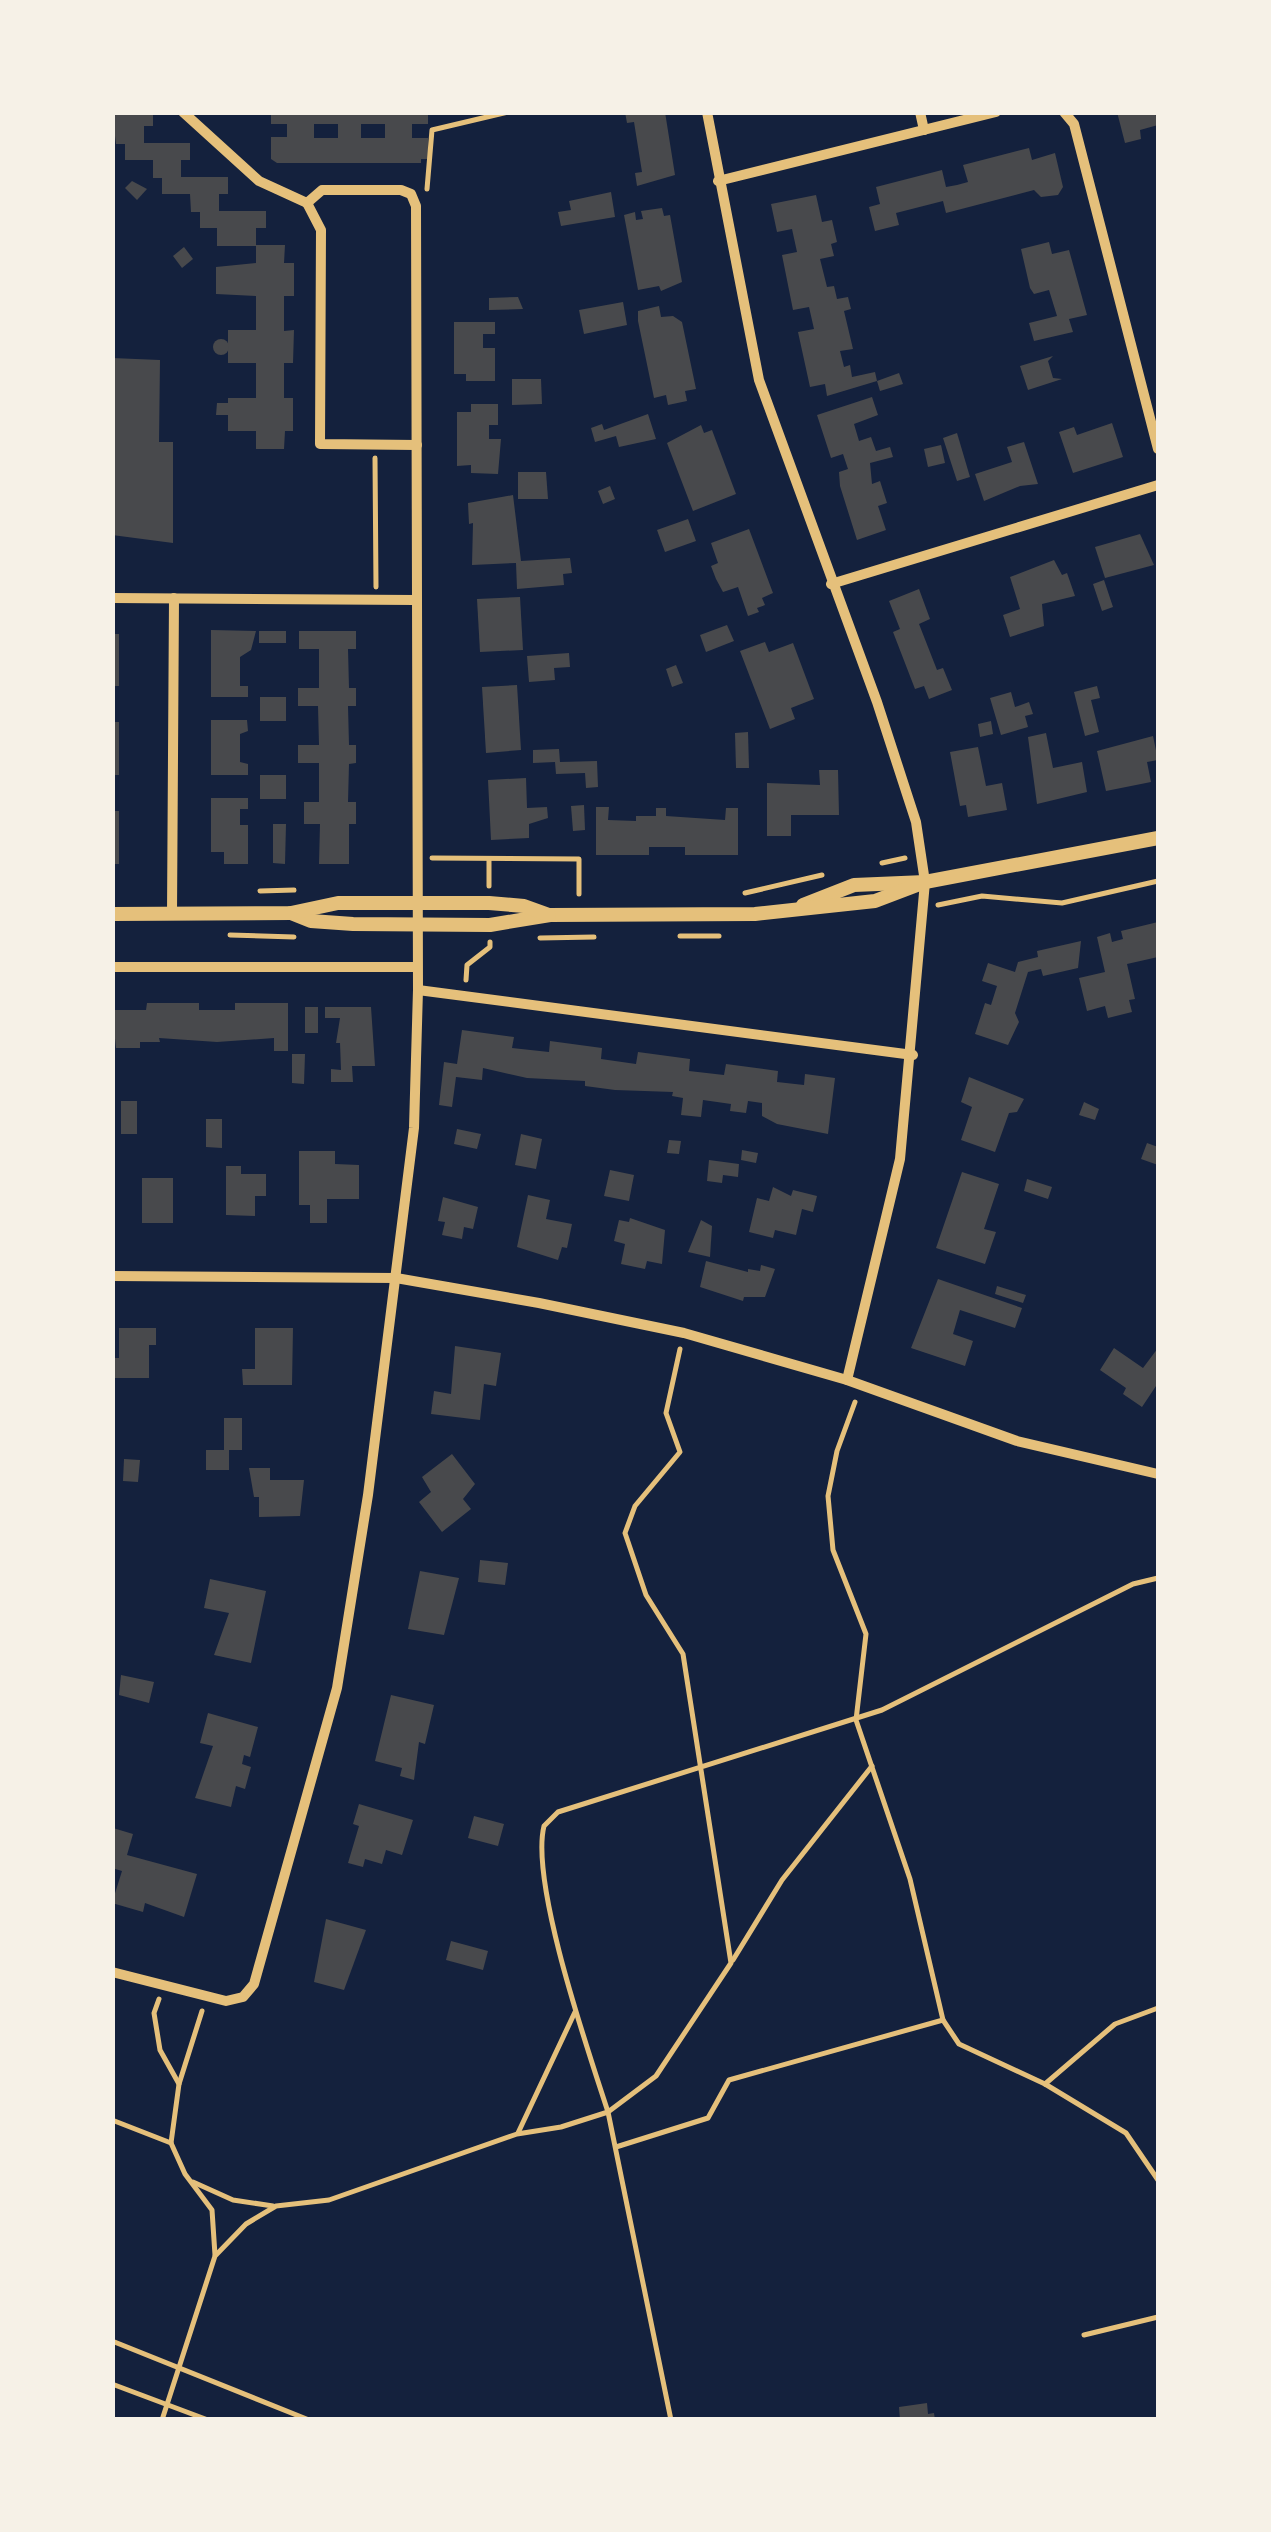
<svg xmlns="http://www.w3.org/2000/svg" width="1271" height="2532" viewBox="0 0 1271 2532" font-family="Poppins,sans-serif">
<style>
.building{fill:#48494c;fill-rule:evenodd}
.lines{fill:none;stroke-linecap:round;stroke-linejoin:round}
.path{stroke:#e5c07b;stroke-width:5}
.minor{stroke:#e5c07b;stroke-width:10}
.tertiary{stroke:#e5c07b;stroke-width:14}
</style>
<rect width="100%" height="100%" fill="#14213d"/>
<g class="building">
<path d="M112,112H153V126H144V143H190V160H181V177H228V194H219V211H266V228H256V246H217V228H200V212H191L190,194H162V178H153V160H125V144H116Z"/>
<path d="M271,112H428V124H412V138H428V159H421V163H277L271,159V137H287V124H271ZM314,124H338V138H314ZM361,124H385V138H361Z"/>
<path d="M625,112H665L675,175L637,186L635,173L642,172L634,122L627,123Z"/>
<path d="M1117,112H1155L1158,125L1140,130L1141,139L1125,143Z"/>
<path d="M1029,148L1032,160L1055,153L1063,187L1058,195L1041,197L1034,190L946,213L943,201L896,213L899,225L875,231L869,207L880,204L876,187L942,170L946,187L957,185L968,182L963,165Z"/>
<path d="M132,181L147,189L137,200L125,188Z"/>
<path d="M611,192L615,217L561,226L558,212L571,210L569,201Z"/>
<path d="M816,195L822,222L832,220L837,242L831,244L834,256L820,259L827,287L834,286L837,299L848,297L851,309L844,311L853,349L840,351L844,367L850,365L852,377L875,372L877,381L899,373L903,384L880,391L877,381L827,396L825,384L810,387L798,332L814,329L809,307L793,310L782,255L797,252L792,229L777,232L771,204Z"/>
<path d="M662,208L664,216L670,215L682,282L661,291L659,286L638,290L624,215L635,212L636,220L643,219L641,211Z"/>
<path d="M1049,242L1052,254L1069,250L1087,315L1069,319L1073,332L1034,341L1029,323L1057,316L1049,290L1034,294L1030,288L1021,249Z"/>
<path d="M256,245H285L284,263H294V296H284V331L294,330L293,363H284V398H293V431H285L284,449H256V431H228V415H216L217,403H228V398H256V363H228V330H256V296L216,294V267L256,263Z"/>
<path d="M184,247L193,259L182,268L173,256Z"/>
<path d="M518,297L523,309L489,310V298Z"/>
<path d="M623,302L627,325L584,334L579,310Z"/>
<path d="M659,306L661,317L673,316L682,322L696,389L685,391L687,401L668,405L666,395L654,398L638,321V311Z"/>
<path d="M454,322H495V334H483V348H495V381H466V374H454Z"/>
<circle cx="221" cy="347" r="8"/>
<path d="M1053,356L1048,361L1053,378L1062,379L1028,390L1020,366Z"/>
<path d="M112,358L160,360L159,442H173V543L112,535Z"/>
<path d="M512,379H541L542,404L512,405Z"/>
<path d="M872,397L878,415L854,424L859,441L871,437L876,451L890,447L893,457L870,463L872,484L880,481L887,503L878,506L886,530L857,540L840,486L839,472L848,469L843,454L831,458L817,415Z"/>
<path d="M471,404H498V425H489V439H501L498,474L471,473V465L457,466V412H471Z"/>
<path d="M648,414L656,439L619,447L616,436L595,442L591,428L602,424L604,430Z"/>
<path d="M1112,423L1123,457L1073,473L1059,432L1074,427L1077,435Z"/>
<path d="M701,425L704,433L712,430L736,494L693,511L667,443Z"/>
<path d="M957,433L970,477L957,481L943,438Z"/>
<path d="M1024,442L1038,484L1020,486L984,501L975,474L1012,462L1007,447Z"/>
<path d="M941,445L945,463L928,467L924,449Z"/>
<path d="M518,472H546L548,499H518Z"/>
<path d="M610,486L615,499L603,504L598,491Z"/>
<path d="M513,495L521,561L570,558L572,573L563,574L564,585L517,589L516,563L472,565L473,523L469,524L468,503Z"/>
<path d="M688,519L696,541L665,552L657,530Z"/>
<path d="M749,529L773,593L762,598L765,605L757,608L759,612L748,616L738,587L723,592L716,579L711,566L718,563L711,543Z"/>
<path d="M1140,534L1154,565L1105,578L1095,547Z"/>
<path d="M1054,560L1062,575L1067,573L1075,596L1042,604L1044,626L1010,637L1003,615L1020,609L1010,577Z"/>
<path d="M1104,580L1113,607L1102,611L1093,584Z"/>
<path d="M919,589L930,619L919,624L937,670L943,668L952,690L929,699L924,686L915,689L893,632L900,629L889,601Z"/>
<path d="M520,597L523,650L480,652L477,599Z"/>
<path d="M727,625L734,641L706,652L700,635Z"/>
<path d="M211,630L256,631L251,650L240,657V686H248V697H211Z"/>
<rect x="259" y="631" width="27" height="12"/>
<path d="M299,631H356V649H348L349,688H356V706H348L349,745H356V763L349,764L348,802H356V824H349V864H319L320,824H304V802H319V763H298V745H319L318,706H298V688H319V649H299Z"/>
<rect x="112" y="634" width="7" height="52"/>
<path d="M765,642L769,652L793,643L814,699L791,708L795,719L770,729L740,651Z"/>
<path d="M569,653L570,667L554,668L555,680L529,682L527,656Z"/>
<path d="M676,665L683,683L672,687L666,669Z"/>
<path d="M517,685L521,750L486,753L482,687Z"/>
<path d="M1097,686L1100,698L1091,700L1099,732L1085,736L1074,692Z"/>
<path d="M1011,692L1015,707L1029,702L1033,714L1025,716L1028,727L1001,735L990,698Z"/>
<rect x="260" y="697" width="26" height="24"/>
<path d="M211,720H247L248,731L240,734V762L248,764V775H211Z"/>
<path d="M991,721L993,734L980,737L978,724Z"/>
<rect x="112" y="722" width="7" height="53"/>
<path d="M748,732L749,768H736L735,733Z"/>
<path d="M1046,733L1053,768L1082,762L1087,792L1037,804L1028,737Z"/>
<path d="M1153,736L1158,760L1147,762L1151,782L1106,791L1097,751Z"/>
<path d="M978,747L986,786L1002,783L1007,810L968,817L966,805L960,806L950,752Z"/>
<path d="M559,749L560,762L597,761L598,787L586,788L585,773L556,774L555,762L533,763V750Z"/>
<path d="M819,770H838L839,815H791V836H767V783L820,785Z"/>
<rect x="260" y="775" width="26" height="24"/>
<path d="M526,778L527,808L547,807L548,818L529,824V838L491,840L488,780Z"/>
<path d="M211,798H248V809H240V825H248V864H224V852H211Z"/>
<path d="M584,805L585,830L573,831L571,806Z"/>
<path d="M596,807H609L608,820L636,821V816H656V808H666V816L725,820L726,808H738V855H685V847H649V855H596Z"/>
<rect x="112" y="811" width="7" height="53"/>
<path d="M273,824H286L285,864L273,863Z"/>
<path d="M1158,922V957L1127,964L1135,999L1129,1000L1132,1012L1108,1018L1105,1006L1087,1011L1079,978L1105,972L1097,937L1110,933L1112,942L1123,939L1121,931Z"/>
<path d="M1081,941L1078,968L1043,976L1041,969L1028,972L1015,1013L1019,1022L1008,1045L975,1034L985,1003L991,1005L997,986L982,981L988,963L1015,972L1018,962L1038,957L1037,951Z"/>
<path d="M147,1003H199V1010H235V1003H288V1051H274V1038L217,1042L159,1038L160,1042H140V1048H116L112,1010H146Z"/>
<rect x="305" y="1007" width="13" height="26"/>
<path d="M325,1007H371L375,1066H352L353,1082H331V1069L341,1070L340,1043H336L340,1018H325Z"/>
<path d="M462,1030L514,1037L512,1048L549,1052L550,1041L602,1048L601,1059L636,1064L638,1052L690,1059L689,1071L724,1075L726,1064L778,1071L777,1082L804,1085L805,1074L835,1078L828,1134L777,1124L762,1116V1103L748,1101L746,1113L730,1111L731,1104L703,1100L701,1117L681,1115L683,1098L672,1096L673,1092L615,1090L585,1086V1081L527,1078L483,1068L482,1080L456,1077L452,1107L439,1105L444,1062L457,1064Z"/>
<path d="M292,1054H305L304,1084L292,1083Z"/>
<path d="M969,1077L1024,1099L1017,1112L1009,1113L995,1152L961,1140L972,1107L961,1102Z"/>
<rect x="121" y="1101" width="16" height="33"/>
<path d="M1084,1102L1099,1109L1095,1120L1079,1115Z"/>
<path d="M206,1119H222V1148L206,1147Z"/>
<path d="M457,1129L481,1134L477,1149L454,1144Z"/>
<path d="M521,1134L542,1139L536,1169L515,1165Z"/>
<path d="M669,1140L681,1141L679,1154L667,1153Z"/>
<path d="M1147,1143L1158,1147V1165L1141,1159Z"/>
<path d="M742,1150L758,1153L756,1163L741,1160Z"/>
<path d="M299,1151H335V1164L359,1165V1199H327V1223H310V1205H299Z"/>
<path d="M709,1160L739,1164L738,1177L723,1175L722,1183L707,1181Z"/>
<path d="M226,1166H241V1174H266V1196H255V1216L226,1215Z"/>
<path d="M610,1170L634,1175L629,1201L604,1196Z"/>
<path d="M962,1172L999,1184L984,1229L996,1232L985,1264L936,1248Z"/>
<rect x="142" y="1178" width="31" height="45"/>
<path d="M1027,1179L1052,1187L1048,1199L1024,1191Z"/>
<path d="M773,1187L791,1196L793,1190L817,1196L813,1212L802,1209L796,1235L775,1230L773,1238L749,1232L757,1198L769,1201Z"/>
<path d="M528,1195L550,1200L546,1219L572,1224L567,1248L562,1247L558,1260L517,1247Z"/>
<path d="M443,1197L478,1207L473,1229L464,1227L462,1239L442,1235L445,1222L438,1221Z"/>
<path d="M630,1218L665,1230L662,1264L647,1261L645,1269L621,1264L625,1244L614,1241L619,1220L629,1222Z"/>
<path d="M701,1220L712,1226L710,1257L688,1252Z"/>
<path d="M706,1261L748,1272V1269L760,1271L761,1265L775,1269L765,1297H744L743,1301L700,1287Z"/>
<path d="M938,1279L1022,1308L1015,1328L960,1310L953,1334L973,1341L965,1366L911,1348Z"/>
<path d="M997,1286L1026,1295L1023,1303L995,1294Z"/>
<path d="M119,1328H156V1345H149V1378H112V1358H119Z"/>
<path d="M255,1328H293L292,1385H243L242,1369H255Z"/>
<path d="M455,1346L501,1353L496,1386L484,1384L480,1420L431,1414L434,1391L451,1394Z"/>
<path d="M1114,1348L1143,1368L1158,1348V1383L1142,1407L1123,1394L1126,1388L1100,1370Z"/>
<path d="M224,1418H242V1450H229V1470H206V1450H224Z"/>
<path d="M452,1454L475,1484L463,1499L471,1509L442,1532L419,1502L431,1492L422,1477Z"/>
<path d="M124,1459L140,1460L138,1482L123,1481Z"/>
<path d="M249,1468H270V1480H304L300,1516L259,1517V1497H254Z"/>
<path d="M480,1560L508,1563L505,1585L478,1582Z"/>
<path d="M420,1571L459,1578L444,1635L408,1629Z"/>
<path d="M210,1579L266,1591L251,1663L214,1655L229,1613L204,1608Z"/>
<path d="M121,1675L154,1682L149,1703L119,1695Z"/>
<path d="M391,1695L434,1705L425,1744L419,1742L414,1780L400,1776L402,1768L375,1761Z"/>
<path d="M208,1713L258,1727L250,1757L244,1755L242,1764L251,1767L245,1789L236,1786L231,1807L195,1798L213,1746L200,1743Z"/>
<path d="M359,1804L413,1820L402,1855L386,1850L382,1864L365,1859L363,1867L348,1863L359,1826L353,1824Z"/>
<path d="M474,1816L504,1824L498,1846L468,1838Z"/>
<path d="M113,1828L133,1834L127,1855L197,1874L184,1917L145,1903L143,1912L112,1903L122,1871L112,1868Z"/>
<path d="M326,1919L366,1930L344,1990L314,1982Z"/>
<path d="M451,1941L488,1951L483,1970L446,1960Z"/>
<path d="M927,2403L928,2414L934,2413L935,2420H900L899,2407Z"/>
</g>
<g class="lines">
<g class="path">
<path d="M427,189L432,130L508,112"/>
<path d="M375,458L376,587"/>
<path d="M432,858L579,859V894"/>
<path d="M882,863L905,858"/>
<path d="M489,886V859"/>
<path d="M260,891L294,890"/>
<path d="M745,893L822,875"/>
<path d="M938,905L982,896L1062,903L1158,881"/>
<path d="M230,935L294,937"/>
<path d="M680,936H719"/>
<path d="M540,938L594,937"/>
<path d="M466,980L467,965L490,947V942"/>
<path d="M680,1349L666,1413L680,1452L635,1506L625,1533L646,1595L683,1654L731,1963L656,2076L608,2112C588,2050 530,1883 544,1826L558,1812L882,1710L1133,1584L1158,1578"/>
<path d="M855,1402L837,1451L828,1496L833,1550L866,1634L856,1720L910,1879L943,2020"/>
<path d="M733,1960L782,1880L872,1766"/>
<path d="M159,1999L154,2013L160,2050L179,2084L171,2143L185,2174L212,2210L215,2255"/>
<path d="M179,2084L202,2011"/>
<path d="M1045,2084L1115,2024L1158,2008"/>
<path d="M112,2120L171,2143"/>
<path d="M518,2133L575,2012"/>
<path d="M616,2147L708,2118L729,2080L943,2020L959,2044L1045,2084L1126,2133L1158,2180"/>
<path d="M193,2182L233,2200L273,2206"/>
<path d="M1084,2335L1158,2317"/>
<path d="M112,2341L309,2420"/>
<path d="M112,2384L208,2420"/>
<path d="M112,2419L115,2420"/>
<path d="M162,2420L215,2256L246,2224L276,2206L329,2200L517,2134L561,2127L608,2112L671,2420"/>
</g>
<g class="minor">
<path d="M707,112L759,380L877,702L916,822L925,882L900,1159L847,1380"/>
<path d="M920,112L924,130"/>
<path d="M1064,112L1074,124L1158,449"/>
<path d="M718,181L996,112"/>
<path d="M307,203L321,230L320,444L417,445"/>
<path d="M831,584L1158,485"/>
<path d="M112,598L415,600"/>
<path d="M172,914L174,598"/>
<path d="M112,967H415"/>
<path d="M418,990L913,1055"/>
<path d="M112,1276L396,1278L539,1303L684,1333L847,1380L1017,1441L1158,1474"/>
<path d="M112,1972L226,2001L243,1997L254,1984L337,1688L368,1495L414,1128L418,990L416,206L411,194L401,190H322L307,203L259,181L183,112"/>
</g>
<g class="tertiary">
<path d="M803,905L854,885L925,882L1158,838"/>
<path d="M291,913L311,921L353,924L490,925L550,915L755,914L875,901L925,882"/>
<path d="M112,914L291,913L338,903H489L524,906L549,915"/>
</g>
</g>
<rect width="1271" height="2532" fill="none" stroke="#f6f1e7" stroke-width="230"/>
</svg>
